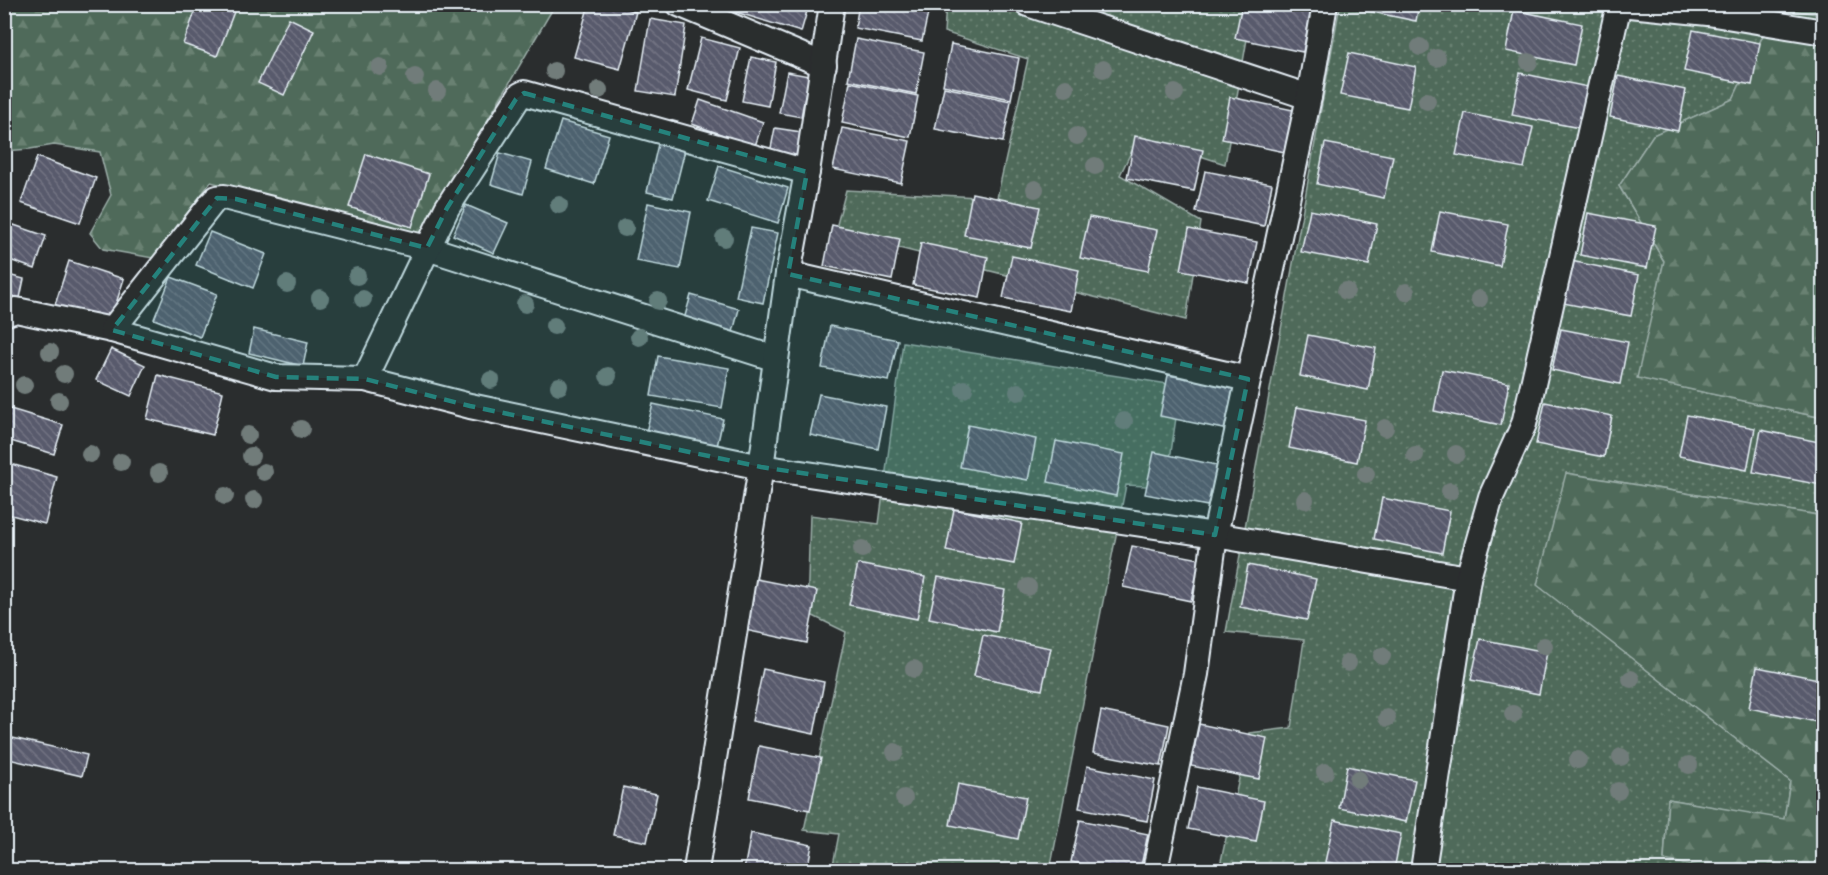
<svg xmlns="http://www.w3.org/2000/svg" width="1828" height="875" viewBox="0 0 1828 875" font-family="'Balsamiq Sans',sans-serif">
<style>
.grass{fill:url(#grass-dots);stroke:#9caea9;stroke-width:1.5}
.forest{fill:url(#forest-firs);stroke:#9caea9;stroke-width:1.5}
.building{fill:url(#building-back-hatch);stroke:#e8f1f8;stroke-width:1.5}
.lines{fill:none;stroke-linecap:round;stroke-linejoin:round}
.minor-casing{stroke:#e8f1f8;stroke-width:28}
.minor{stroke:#2a2d2e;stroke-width:24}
.tree{fill:#717b7a}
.marked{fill:#25827c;fill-opacity:0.2;stroke:#25827c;stroke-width:4.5;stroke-dasharray:12 8;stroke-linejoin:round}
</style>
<defs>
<pattern id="grass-dots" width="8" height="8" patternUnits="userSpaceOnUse" patternTransform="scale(1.5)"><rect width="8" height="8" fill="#506b5a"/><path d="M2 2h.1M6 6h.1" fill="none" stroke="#698172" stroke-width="1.8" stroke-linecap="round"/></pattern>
<pattern id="forest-firs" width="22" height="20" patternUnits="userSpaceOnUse" patternTransform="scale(1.5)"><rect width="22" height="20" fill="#506b5a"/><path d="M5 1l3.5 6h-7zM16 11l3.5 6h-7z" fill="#698172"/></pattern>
<pattern id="building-back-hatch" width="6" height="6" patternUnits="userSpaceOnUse" patternTransform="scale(1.5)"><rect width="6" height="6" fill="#595a6c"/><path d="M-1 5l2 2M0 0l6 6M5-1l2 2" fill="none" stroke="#717282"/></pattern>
</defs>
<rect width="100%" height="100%" fill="#2a2d2e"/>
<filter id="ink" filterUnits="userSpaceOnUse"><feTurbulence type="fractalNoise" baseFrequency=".0167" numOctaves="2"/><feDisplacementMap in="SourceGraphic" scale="12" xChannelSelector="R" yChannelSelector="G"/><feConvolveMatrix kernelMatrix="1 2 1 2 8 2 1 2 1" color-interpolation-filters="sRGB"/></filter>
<g filter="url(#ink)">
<g class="grass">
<path d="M946,5H1253L1225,164L1139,136L1120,175L1201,222L1186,320L835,232L846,190L997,198L1028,59L944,32Z"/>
<path d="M1340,5H1823V15L1776,8L1733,99L1653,135L1619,186L1664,261L1638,378L1823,418V516L1567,473L1538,585L1790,781L1784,820L1668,799L1664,860L1714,870H1219L1249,733L1291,728L1304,640L1226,632Z"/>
<path d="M903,342L1168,384L1181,383L1166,487L1126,485L1050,870H832L839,834L804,830L846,632L807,613L810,515L879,524Z"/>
</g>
<g class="forest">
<path d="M5,5H555L421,234L211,182L153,258L103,249L90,233L111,195L100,152L54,145L30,149L5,151Z"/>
<path d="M1776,8L1823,15V418L1637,378L1664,261L1619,186L1653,135L1733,99Z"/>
<path d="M1566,473L1823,516V870H1714L1664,860L1668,799L1784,819L1790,781L1537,585Z"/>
</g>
<g class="building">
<path d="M198,4H237L217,56L183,44Z"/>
<path d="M589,4H610L636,12L620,69L574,57Z"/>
<path d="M731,4H809L801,32L729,10Z"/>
<path d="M859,4H930L922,41L855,28Z"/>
<path d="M1242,4H1279L1311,11L1303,52L1235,38Z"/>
<path d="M1349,4H1419L1416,21L1348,7Z"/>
<path d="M1514,10L1582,24L1574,65L1506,51Z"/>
<path d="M289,18L314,30L284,95L258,83Z"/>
<path d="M650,19L686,25L675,97L638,91Z"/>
<path d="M1693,30L1760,43L1752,85L1684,71Z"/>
<path d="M701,38L740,48L727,100L688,90Z"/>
<path d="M856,39L924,52L916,94L848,80Z"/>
<path d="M951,44L1019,58L1011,99L943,85Z"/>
<path d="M1349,53L1416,67L1408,108L1340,95Z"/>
<path d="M751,57L776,62L768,106L742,101Z"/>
<path d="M787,72L809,76L801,117L779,113Z"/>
<path d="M1520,73L1588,87L1580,128L1512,115Z"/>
<path d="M1618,76L1686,90L1678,131L1610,117Z"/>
<path d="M850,82L918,96L910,137L842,123Z"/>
<path d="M944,87L1011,101L1003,142L935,129Z"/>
<path d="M1230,97L1298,111L1290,153L1222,139Z"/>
<path d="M700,100L763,122L755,146L692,124Z"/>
<path d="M1465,113L1533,127L1524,168L1456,155Z"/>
<path d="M561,121L609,135L594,184L546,169Z"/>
<path d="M775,128L801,132L796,163L769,158Z"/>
<path d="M842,128L910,141L901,183L833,169Z"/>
<path d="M1135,136L1203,150L1194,191L1127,178Z"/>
<path d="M1325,143L1393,156L1384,198L1317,184Z"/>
<path d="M658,144L685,150L673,198L647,192Z"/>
<path d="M500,153L532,162L523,194L491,184Z"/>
<path d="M366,154L429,174L412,227L349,207Z"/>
<path d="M37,157L96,178L80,223L21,203Z"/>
<path d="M719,166L788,188L778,223L708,201Z"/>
<path d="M1205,171L1272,184L1264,226L1196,212Z"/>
<path d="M972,193L1040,207L1031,248L964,235Z"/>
<path d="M648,203L691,212L680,269L636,261Z"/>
<path d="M466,205L508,223L494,253L453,235Z"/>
<path d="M1310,210L1377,224L1369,265L1301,252Z"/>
<path d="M1440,211L1508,224L1500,266L1432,252Z"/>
<path d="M1588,213L1656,226L1647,268L1580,255Z"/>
<path d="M1089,217L1157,230L1148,271L1080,258Z"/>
<path d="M11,224L46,236L35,269L4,258V242Z"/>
<path d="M832,225L900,239L892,280L824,266Z"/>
<path d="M751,228L778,233L763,303L736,297Z"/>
<path d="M1189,229L1257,242L1249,283L1181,270Z"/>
<path d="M210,232L266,254L253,288L196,265Z"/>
<path d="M921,243L988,257L980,298L913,285Z"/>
<path d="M1012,256L1079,270L1071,311L1003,298Z"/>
<path d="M69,261L124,279L109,325L54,308Z"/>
<path d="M1571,261L1639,275L1631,316L1563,303Z"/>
<path d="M4,274L24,279L20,298L4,294Z"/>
<path d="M171,277L217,294L200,337L154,319Z"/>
<path d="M691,295L739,309L732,336L683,323Z"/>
<path d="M830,326L898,340L889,381L822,368Z"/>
<path d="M254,329L308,342L303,366L249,353Z"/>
<path d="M1561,329L1628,342L1620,384L1552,370Z"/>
<path d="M1308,335L1376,348L1368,390L1300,376Z"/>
<path d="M111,349L145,365L131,396L96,380Z"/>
<path d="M658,356L729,368L722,408L651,396Z"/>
<path d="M1442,370L1509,383L1501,425L1434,411Z"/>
<path d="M158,375L223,392L213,435L147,419Z"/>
<path d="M1168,375L1236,388L1228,430L1160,416Z"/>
<path d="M819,394L886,407L878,449L810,435Z"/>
<path d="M1545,402L1612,416L1604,457L1536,444Z"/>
<path d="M653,404L723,419L716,451L645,436Z"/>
<path d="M4,407L63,425L54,454L4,439Z"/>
<path d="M1297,407L1365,420L1357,462L1289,448Z"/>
<path d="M1687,415L1755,428L1747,470L1679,456Z"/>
<path d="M968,425L1036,439L1028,480L960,467Z"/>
<path d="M1761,430L1824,443V471L1821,485L1753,472Z"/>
<path d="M1056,441L1124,454L1116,496L1048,482Z"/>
<path d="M1154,452L1221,466L1213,507L1145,494Z"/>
<path d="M4,462L57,477L45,524L4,513Z"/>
<path d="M1382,498L1450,511L1442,553L1374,539Z"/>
<path d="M954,509L1022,523L1014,564L946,551Z"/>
<path d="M1132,546L1200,559L1191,601L1123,587Z"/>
<path d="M858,564L925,577L917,619L849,605Z"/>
<path d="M1248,565L1316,579L1307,620L1240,607Z"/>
<path d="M938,577L1005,590L997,632L929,618Z"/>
<path d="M756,579L817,591L807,643L745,630Z"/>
<path d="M983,635L1051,648L1042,690L974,676Z"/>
<path d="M1480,639L1547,652L1539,694L1471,680Z"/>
<path d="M1757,667L1824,680L1817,722L1749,708Z"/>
<path d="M763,669L824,682L814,734L752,721Z"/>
<path d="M1101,711L1169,725L1161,766L1093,753Z"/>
<path d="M1199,724L1267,738L1259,779L1191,766Z"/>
<path d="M4,736L87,755L82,776L4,758Z"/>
<path d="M759,746L821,758L810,810L749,798Z"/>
<path d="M1087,766L1155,780L1147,821L1079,808Z"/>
<path d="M1347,766L1415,780L1406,822L1339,808Z"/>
<path d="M958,784L1026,797L1018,839L950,825Z"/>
<path d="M623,787L657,794L647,842L613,835Z"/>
<path d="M1197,787L1264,801L1256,842L1188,829Z"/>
<path d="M1080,820L1148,834L1140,870H1114L1071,862Z"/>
<path d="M1334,820L1401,834L1394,870H1370L1325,862Z"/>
<path d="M751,833L812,845L807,870H744Z"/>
</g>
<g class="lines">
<g class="minor-casing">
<g id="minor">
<path d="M679,4L824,65"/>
<path d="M1028,4L1309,97"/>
<path d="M1620,4L1708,13L1824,32"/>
<path d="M788,274L1248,379"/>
<path d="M4,314L16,310L112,330L276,377L365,379L470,406L761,467L1215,535L1468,578"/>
<path d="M112,330L212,203L217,198L224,197L427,248L776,359"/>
<path d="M365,379L447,208L520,95L524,93L807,172"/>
<path d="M696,870L761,467L788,274L807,172L832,4"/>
<path d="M1155,870L1196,674L1215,535L1309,97L1325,4"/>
<path d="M1423,870L1468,578L1491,497L1524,424L1619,4"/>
</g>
</g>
<use href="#minor" class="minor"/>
</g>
<g class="tree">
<circle cx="1420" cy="47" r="9"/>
<circle cx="1437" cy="58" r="9"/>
<circle cx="1529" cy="62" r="9"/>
<circle cx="380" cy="67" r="9"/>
<circle cx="1103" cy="69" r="9"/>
<circle cx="554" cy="71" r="9"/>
<circle cx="415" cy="77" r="9"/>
<circle cx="1066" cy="88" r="9"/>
<circle cx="599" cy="90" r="9"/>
<circle cx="437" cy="91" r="9"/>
<circle cx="1175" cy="93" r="9"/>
<circle cx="1427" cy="101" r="9"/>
<circle cx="1077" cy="136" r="9"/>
<circle cx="1095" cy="166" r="9"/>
<circle cx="1035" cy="189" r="9"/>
<circle cx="559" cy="205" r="9"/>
<circle cx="625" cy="228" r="9"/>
<circle cx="724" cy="238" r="9"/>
<circle cx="357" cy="276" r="9"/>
<circle cx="287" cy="284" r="9"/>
<circle cx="1346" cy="291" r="9"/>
<circle cx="1406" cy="292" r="9"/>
<circle cx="320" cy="298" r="9"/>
<circle cx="363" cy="299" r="9"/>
<circle cx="1479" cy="299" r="9"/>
<circle cx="658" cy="301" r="9"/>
<circle cx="525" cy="304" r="9"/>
<circle cx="554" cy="326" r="9"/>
<circle cx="639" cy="337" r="9"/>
<circle cx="50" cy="352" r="9"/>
<circle cx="64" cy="374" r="9"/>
<circle cx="608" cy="376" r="9"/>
<circle cx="491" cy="380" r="9"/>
<circle cx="24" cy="385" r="9"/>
<circle cx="559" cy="386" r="9"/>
<circle cx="964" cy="389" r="9"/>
<circle cx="1018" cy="392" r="9"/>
<circle cx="59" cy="401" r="9"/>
<circle cx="1124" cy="421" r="9"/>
<circle cx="1385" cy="428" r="9"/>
<circle cx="301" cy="429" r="9"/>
<circle cx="248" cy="435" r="9"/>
<circle cx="90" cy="454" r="9"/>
<circle cx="1456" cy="454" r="9"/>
<circle cx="1415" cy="455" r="9"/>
<circle cx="251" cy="456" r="9"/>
<circle cx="121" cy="462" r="9"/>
<circle cx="264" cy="472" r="9"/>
<circle cx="159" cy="473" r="9"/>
<circle cx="1366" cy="474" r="9"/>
<circle cx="1450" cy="491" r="9"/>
<circle cx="225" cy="496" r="9"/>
<circle cx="254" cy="500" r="9"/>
<circle cx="1305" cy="500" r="9"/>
<circle cx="862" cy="549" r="9"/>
<circle cx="1028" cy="587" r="9"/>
<circle cx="1544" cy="646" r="9"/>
<circle cx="1382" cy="656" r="9"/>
<circle cx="1348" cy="663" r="9"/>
<circle cx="914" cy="669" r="9"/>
<circle cx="1631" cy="679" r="9"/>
<circle cx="1513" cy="714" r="9"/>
<circle cx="1387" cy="718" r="9"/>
<circle cx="895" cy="752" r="9"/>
<circle cx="1621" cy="757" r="9"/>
<circle cx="1578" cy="760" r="9"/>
<circle cx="1689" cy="765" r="9"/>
<circle cx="1325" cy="772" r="9"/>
<circle cx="1358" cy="779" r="9"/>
<circle cx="1618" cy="791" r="9"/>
<circle cx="904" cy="798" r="9"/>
</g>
</g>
<path class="marked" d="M524,93L807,172L788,274L1248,379L1215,535L761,467L470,406L365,379L276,377L112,330L217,198L236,199L427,248L447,208L516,99Z"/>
<rect width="1828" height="875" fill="none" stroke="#2a2d2e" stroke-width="24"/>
<rect x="12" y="12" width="1804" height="851" fill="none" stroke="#e8f1f8" stroke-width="2" filter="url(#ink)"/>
</svg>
